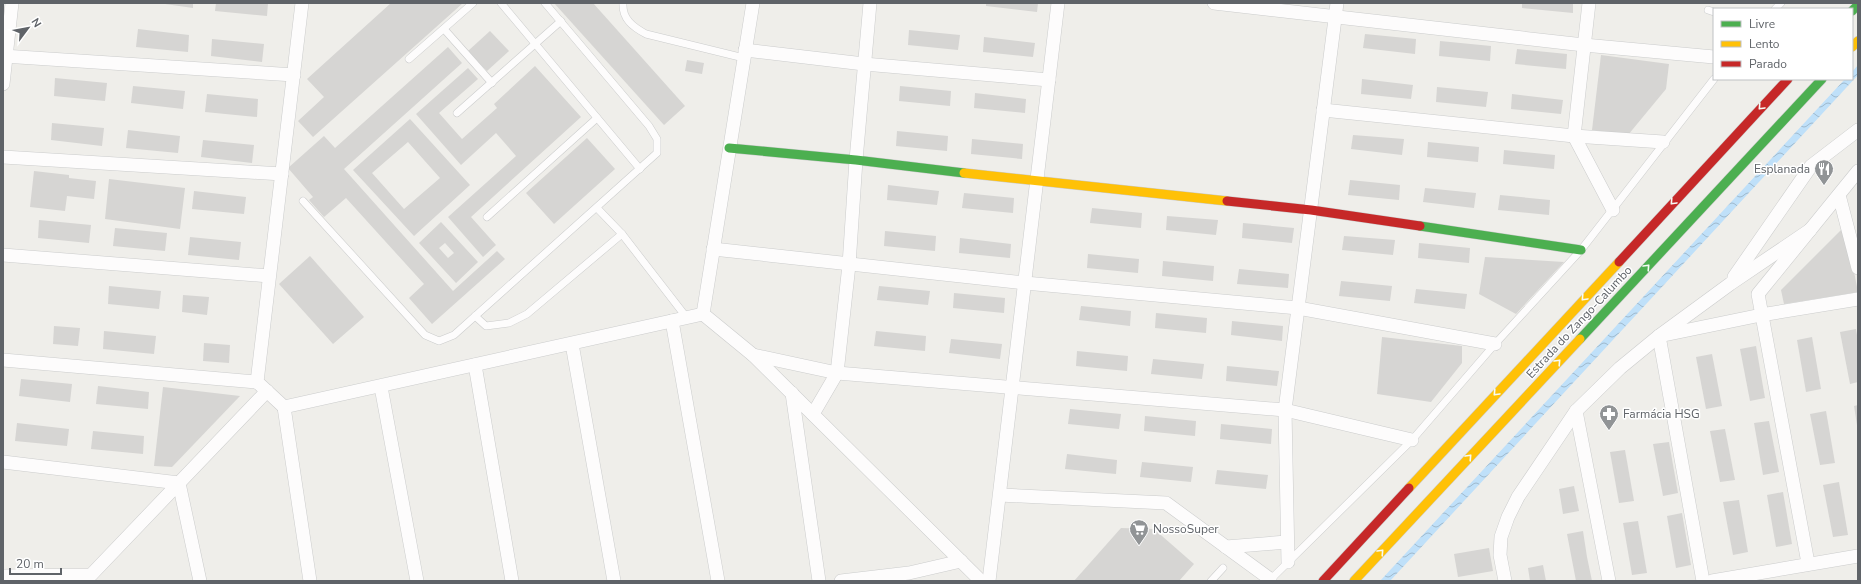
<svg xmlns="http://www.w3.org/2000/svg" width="1861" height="584" viewBox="0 0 1861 584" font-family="'Nunito Sans',sans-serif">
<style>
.water{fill:url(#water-waves)}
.building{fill:#d6d5d3;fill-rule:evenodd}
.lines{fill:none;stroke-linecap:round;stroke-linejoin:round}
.lane-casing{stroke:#cbcccc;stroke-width:8}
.street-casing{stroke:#cbcccc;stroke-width:14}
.fast-casing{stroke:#cacacb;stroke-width:10}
.slow-casing{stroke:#cacacb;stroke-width:10}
.jam-casing{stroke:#cacacb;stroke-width:10}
.lane{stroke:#fdfcfc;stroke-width:7}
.street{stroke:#fdfcfc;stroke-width:13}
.fast{stroke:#4caf50;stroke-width:9}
.slow{stroke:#ffc107;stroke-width:9}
.jam{stroke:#c62828;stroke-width:9}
.oneway{stroke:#f6fbf6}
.labels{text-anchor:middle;stroke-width:3;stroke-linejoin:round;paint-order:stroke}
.poi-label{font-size:12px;fill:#5f6368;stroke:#fff;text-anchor:start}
.street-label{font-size:12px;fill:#5f6368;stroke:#fff}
</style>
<defs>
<pattern id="water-waves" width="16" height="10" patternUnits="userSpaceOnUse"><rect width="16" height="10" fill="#bfe0f9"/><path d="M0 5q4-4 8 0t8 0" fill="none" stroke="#9eb9cd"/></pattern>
</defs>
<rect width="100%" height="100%" fill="#efeeea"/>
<path class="water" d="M1858,65V75L1390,581H1380L1845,79H1852V72Z"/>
<g class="building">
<path d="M158,3H193V8Z"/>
<path d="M216,3H268L267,16L215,11Z"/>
<path d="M391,3H463L313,137L298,121L324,97L307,79Z"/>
<path d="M554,3H593L685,106L664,125Z"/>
<path d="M986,3H1038L1037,12L986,6Z"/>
<path d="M1522,3H1573V13L1522,8Z"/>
<path d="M138,29L189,35L188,52L136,47Z"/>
<path d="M909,30L960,35L958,50L908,45Z"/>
<path d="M490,31L509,51L487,71L468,51Z"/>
<path d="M1365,34L1416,39L1415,54L1363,48Z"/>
<path d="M984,37L1035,43L1033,57L983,52Z"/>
<path d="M212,39L264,44L262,62L211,56Z"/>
<path d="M1440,41L1491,46L1490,61L1439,56Z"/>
<path d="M448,47L462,63L344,169L453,291L497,251L505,259L432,324L409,298L424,284L346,198L324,217L309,200L313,197L288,168L324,136L335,148Z"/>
<path d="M1517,49L1567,54L1566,69L1515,64Z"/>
<path d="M1601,55L1669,64L1666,89L1628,135L1592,130Z"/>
<path d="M687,60L704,63L702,74L685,71Z"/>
<path d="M535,66L581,117L471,217L496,245L483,257L448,217L516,156L496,133L461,165L416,114L468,68L478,79L439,113L462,139L497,108L494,104Z"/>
<path d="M55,78L107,83L105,101L54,96Z"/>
<path d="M1362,79L1413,85L1411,99L1361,94Z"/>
<path d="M133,86L185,91L183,109L131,103Z"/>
<path d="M900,86L951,91L950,106L899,101Z"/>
<path d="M1437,87L1488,92L1486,107L1436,102Z"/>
<path d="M975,93L1026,99L1025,113L974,108Z"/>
<path d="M207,94L258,99L257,117L205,112Z"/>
<path d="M1512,94L1563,100L1561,114L1511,109Z"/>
<path d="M410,119L470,185L414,236L353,170ZM408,142L440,178L404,209L372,173Z"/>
<path d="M52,123L104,128L102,146L51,140Z"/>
<path d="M128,130L180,136L178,153L126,148Z"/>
<path d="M897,131L948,136L947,151L896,146Z"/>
<path d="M1353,135L1404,139L1402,155L1351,149Z"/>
<path d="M587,138L615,169L554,224L526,193Z"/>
<path d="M972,139L1023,144L1022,159L971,154Z"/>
<path d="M203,140L254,145L252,163L201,157Z"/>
<path d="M1428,142L1479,147L1478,162L1427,157Z"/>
<path d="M1504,150L1555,155L1554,169L1503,164Z"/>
<path d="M34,171L69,175V178L96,181L94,199L67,196L65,211L30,207Z"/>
<path d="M109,179L185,188L180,229L105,219Z"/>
<path d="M1350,180L1400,185L1399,200L1348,195Z"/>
<path d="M888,185L939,191L937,205L887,200Z"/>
<path d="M1425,188L1476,193L1474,208L1423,202Z"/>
<path d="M194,191L246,197L244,214L192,209Z"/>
<path d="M964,193L1014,198L1013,213L962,208Z"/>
<path d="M1500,195L1550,200L1549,215L1498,210Z"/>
<path d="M1092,208L1142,213L1141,228L1090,223Z"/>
<path d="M1167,216L1218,220L1216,235L1166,230Z"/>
<path d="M39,220L91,225L89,243L38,238Z"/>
<path d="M441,222L478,262L456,283L419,243ZM445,243L454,253L448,258L439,248Z"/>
<path d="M1243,223L1294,228L1292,243L1242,238Z"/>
<path d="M1845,226L1858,292L1784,304L1781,290Z"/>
<path d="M115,228L167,233L165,251L113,246Z"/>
<path d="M885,231L936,236L935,251L884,246Z"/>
<path d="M1344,236L1395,240L1393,255L1342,250Z"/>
<path d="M190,237L241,242L239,260L188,255Z"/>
<path d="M960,238L1011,244L1010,258L959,253Z"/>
<path d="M1419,243L1470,248L1469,263L1418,258Z"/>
<path d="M1088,254L1139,259L1138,273L1087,268Z"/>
<path d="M310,256L364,317L333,344L279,284Z"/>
<path d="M1485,257L1564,262L1516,314L1479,294Z"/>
<path d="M1163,261L1214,266L1213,281L1162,276Z"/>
<path d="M1239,269L1289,274L1288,288L1237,284Z"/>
<path d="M1341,281L1392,286L1390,301L1339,296Z"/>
<path d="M109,286L161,291L159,309L108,304Z"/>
<path d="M879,286L930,291L928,305L877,300Z"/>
<path d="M1416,289L1467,294L1465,309L1414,303Z"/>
<path d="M954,293L1005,298L1004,313L953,308Z"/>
<path d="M183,295L209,297L207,315L182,312Z"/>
<path d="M1081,306L1131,311L1130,326L1079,320Z"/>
<path d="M1156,313L1207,318L1206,333L1155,328Z"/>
<path d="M1232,321L1283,326L1282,341L1231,335Z"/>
<path d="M54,326L80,328L78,346L53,344Z"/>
<path d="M1856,329L1858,341V382L1850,384L1840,332Z"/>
<path d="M104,331L156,336L154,354L103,349Z"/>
<path d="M876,331L926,336L925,351L874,346Z"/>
<path d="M1382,337L1462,346V363L1431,402L1377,394Z"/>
<path d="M1812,337L1821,389L1806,392L1797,340Z"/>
<path d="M951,339L1002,344L1000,359L949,353Z"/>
<path d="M204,343L230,345L229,363L203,361Z"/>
<path d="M1756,346L1765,398L1750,401L1740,349Z"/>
<path d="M1077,351L1128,356L1127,371L1076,366Z"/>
<path d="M1712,354L1722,406L1706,409L1696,357Z"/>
<path d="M1153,359L1204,364L1202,379L1151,374Z"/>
<path d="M1227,366L1279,371L1277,386L1226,381Z"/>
<path d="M21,379L72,384L70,402L19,396Z"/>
<path d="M98,386L149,392L148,409L96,404Z"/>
<path d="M163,387L240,396L172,467L154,466Z"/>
<path d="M1858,405V425H1857L1854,406Z"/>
<path d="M1070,409L1121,414L1119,429L1068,424Z"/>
<path d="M1826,411L1835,463L1820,465L1810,414Z"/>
<path d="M1145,416L1196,421L1195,436L1144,431Z"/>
<path d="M1769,421L1779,472L1763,475L1754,423Z"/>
<path d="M17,423L69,429L67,446L15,441Z"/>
<path d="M1221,424L1272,429L1271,444L1220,439Z"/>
<path d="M1725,429L1735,480L1720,482L1710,431Z"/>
<path d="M93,431L144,436L143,454L91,449Z"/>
<path d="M1669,442L1678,493L1663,496L1653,444Z"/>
<path d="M1625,450L1634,501L1619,503L1610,452Z"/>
<path d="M1067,454L1117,460L1116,474L1065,469Z"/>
<path d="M1142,462L1193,467L1191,482L1140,477Z"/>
<path d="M1217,470L1268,475L1266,489L1215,484Z"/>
<path d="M1839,482L1848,535L1833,537L1823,485Z"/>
<path d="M1574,486L1579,511L1563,514L1559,489Z"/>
<path d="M1783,492L1792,544L1776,547L1767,495Z"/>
<path d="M1739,500L1748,552L1733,555L1723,502Z"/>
<path d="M1682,513L1691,565L1676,568L1667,516Z"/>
<path d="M1638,521L1647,573L1632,575L1623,523Z"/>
<path d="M1121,528L1154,529L1194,564L1179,581H1074Z"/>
<path d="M1583,531L1587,557L1592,581H1576L1567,534Z"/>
<path d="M1489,548L1493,571L1458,577L1454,554Z"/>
<path d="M1543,565L1546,581H1530L1528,568Z"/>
</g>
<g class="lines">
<g class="lane-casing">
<g id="lane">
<path d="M501,3L640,169"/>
<path d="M623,3C622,19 633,27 646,34L744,58"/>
<path d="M1775,9L1781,3"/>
<path d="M1708,10L1714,12"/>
<path d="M444,29L492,83"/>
<path d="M409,59L473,3"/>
<path d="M457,113L561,21"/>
<path d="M303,201L425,335L439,341L454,335L657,153V139L649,126L545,3"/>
<path d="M597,208L622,234L687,318"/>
<path d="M487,217L597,118"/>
<path d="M475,316L486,326L509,323L527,314L622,234"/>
<path d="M1211,581L1223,568"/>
<path d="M1269,581L1412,440L1495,344L1581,250L1714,79"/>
</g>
</g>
<g class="street-casing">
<g id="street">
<path d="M302,3L257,382L284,407L703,314"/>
<path d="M1214,3L1584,45L1714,57"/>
<path d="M1589,3L1574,136L1613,210"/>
<path d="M745,50L864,64L1049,80"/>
<path d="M3,56L294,75"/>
<path d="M3,84L12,3"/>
<path d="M1323,110L1574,136L1663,142"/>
<path d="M3,157L282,174"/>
<path d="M1839,195L1858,268"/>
<path d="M713,249L1025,283L1298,308L1495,344"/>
<path d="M3,255L269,276"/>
<path d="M1734,277L1811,166L1858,130"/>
<path d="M703,314L753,355L981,581"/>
<path d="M703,314L753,3"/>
<path d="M672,321L718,581"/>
<path d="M572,344L614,581"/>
<path d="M753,355L837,373L1285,410L1412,440"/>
<path d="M3,360L257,382"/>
<path d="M475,365L512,581"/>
<path d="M381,387L417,581"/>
<path d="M792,393L819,581"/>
<path d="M284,407L310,581"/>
<path d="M813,414L837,373L849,265L856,160L870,3"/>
<path d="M3,462L179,483L200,581"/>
<path d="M1000,495L1166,503L1270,579"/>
<path d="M1226,547L1287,542"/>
<path d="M1288,562L1285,410L1337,3"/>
<path d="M1808,563L1758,294L1858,171"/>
<path d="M3,576L91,575L267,391"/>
<path d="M841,581L909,573L961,561"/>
<path d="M989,581L1058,3"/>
<path d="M1505,581L1500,555L1501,537L1508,517L1518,497L1576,411"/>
<path d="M1609,581L1576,411L1620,368L1659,336L1761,315L1858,299"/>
<path d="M1703,581L1659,336L1730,284L1810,230"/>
<path d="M1712,581L1858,556"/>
</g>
</g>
<g class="fast-casing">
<g id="fast">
<path d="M1852,11L1858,5"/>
<path d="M729,148L856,160L964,173"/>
<path d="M1420,226L1581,250"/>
<path d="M1580,339L1822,79"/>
</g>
</g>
<g class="slow-casing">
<g id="slow">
<path d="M1852,47L1858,41"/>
<path d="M964,173L1227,201"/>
<path d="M1409,488L1619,262"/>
<path d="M1354,581L1580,339"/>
</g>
</g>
<g class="jam-casing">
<g id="jam">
<path d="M1227,201L1311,210L1420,226"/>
<path d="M1619,262L1788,79"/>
<path d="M1323,581L1409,488"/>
</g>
</g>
<use href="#lane" class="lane"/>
<use href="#street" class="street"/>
<use href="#fast" class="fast"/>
<use href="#slow" class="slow"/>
<use href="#jam" class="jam"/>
</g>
<defs><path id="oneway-chevron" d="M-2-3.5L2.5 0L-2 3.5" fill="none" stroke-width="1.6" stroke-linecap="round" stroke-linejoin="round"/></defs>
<g class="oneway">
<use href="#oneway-chevron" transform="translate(1761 107) rotate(133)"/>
<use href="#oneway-chevron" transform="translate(1673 202) rotate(133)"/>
<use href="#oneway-chevron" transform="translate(1647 267) rotate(-47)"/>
<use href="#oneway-chevron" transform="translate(1584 298) rotate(133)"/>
<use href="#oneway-chevron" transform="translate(1558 362) rotate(-47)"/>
<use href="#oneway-chevron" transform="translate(1496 393) rotate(133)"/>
<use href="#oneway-chevron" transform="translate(1469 457) rotate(-47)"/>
<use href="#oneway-chevron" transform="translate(1381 552) rotate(-47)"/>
</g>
<defs>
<g id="restaurant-pin" transform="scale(1)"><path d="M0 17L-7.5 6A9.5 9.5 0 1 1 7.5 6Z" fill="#919496" stroke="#fff"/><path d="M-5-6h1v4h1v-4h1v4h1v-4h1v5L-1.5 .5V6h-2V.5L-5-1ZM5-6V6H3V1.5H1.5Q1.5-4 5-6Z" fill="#fff"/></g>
<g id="pharmacy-pin" transform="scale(1)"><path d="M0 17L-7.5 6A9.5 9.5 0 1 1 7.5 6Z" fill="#919496" stroke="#fff"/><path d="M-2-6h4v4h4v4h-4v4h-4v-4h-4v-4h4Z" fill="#fff"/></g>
<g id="supermarket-pin" transform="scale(1)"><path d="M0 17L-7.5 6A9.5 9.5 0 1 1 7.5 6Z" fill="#919496" stroke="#fff"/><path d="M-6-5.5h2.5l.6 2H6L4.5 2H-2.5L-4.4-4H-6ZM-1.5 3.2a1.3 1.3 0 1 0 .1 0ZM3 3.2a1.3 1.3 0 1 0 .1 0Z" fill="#fff"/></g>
</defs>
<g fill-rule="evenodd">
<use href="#restaurant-pin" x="1824" y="169"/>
<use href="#pharmacy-pin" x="1609" y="414"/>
<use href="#supermarket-pin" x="1139" y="529"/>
</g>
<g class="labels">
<g class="poi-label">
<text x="1810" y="173" text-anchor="end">Esplanada</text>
<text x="1623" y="418">Farmácia HSG</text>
<text x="1153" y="533">NossoSuper</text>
</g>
<g class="street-label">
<text transform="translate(1579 322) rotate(-47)" y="4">Estrada do Zango-Calumbo</text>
</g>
</g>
<rect width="1861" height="584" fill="none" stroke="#5f6368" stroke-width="8"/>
<rect x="1713" y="8" width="140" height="72" fill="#ffffff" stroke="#bfc1c3"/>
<rect x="1721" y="21" width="20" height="6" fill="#4caf50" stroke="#bfc1c3"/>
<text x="1749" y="28" font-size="12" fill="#5f6368">Livre</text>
<rect x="1721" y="41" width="20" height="6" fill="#ffc107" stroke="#bfc1c3"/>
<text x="1749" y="48" font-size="12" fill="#5f6368">Lento</text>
<rect x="1721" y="61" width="20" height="6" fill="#c62828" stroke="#bfc1c3"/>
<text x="1749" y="68" font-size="12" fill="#5f6368">Parado</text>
<g transform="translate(28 28) rotate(58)" stroke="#ffffff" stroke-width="3" paint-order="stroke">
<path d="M0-3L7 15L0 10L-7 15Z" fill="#5f6368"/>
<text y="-6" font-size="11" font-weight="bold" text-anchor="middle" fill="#5f6368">N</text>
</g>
<path d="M10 568v6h51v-6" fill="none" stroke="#5f6368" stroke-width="2"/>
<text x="16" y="568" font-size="12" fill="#5f6368" stroke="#ffffff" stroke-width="3" paint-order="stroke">20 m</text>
</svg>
